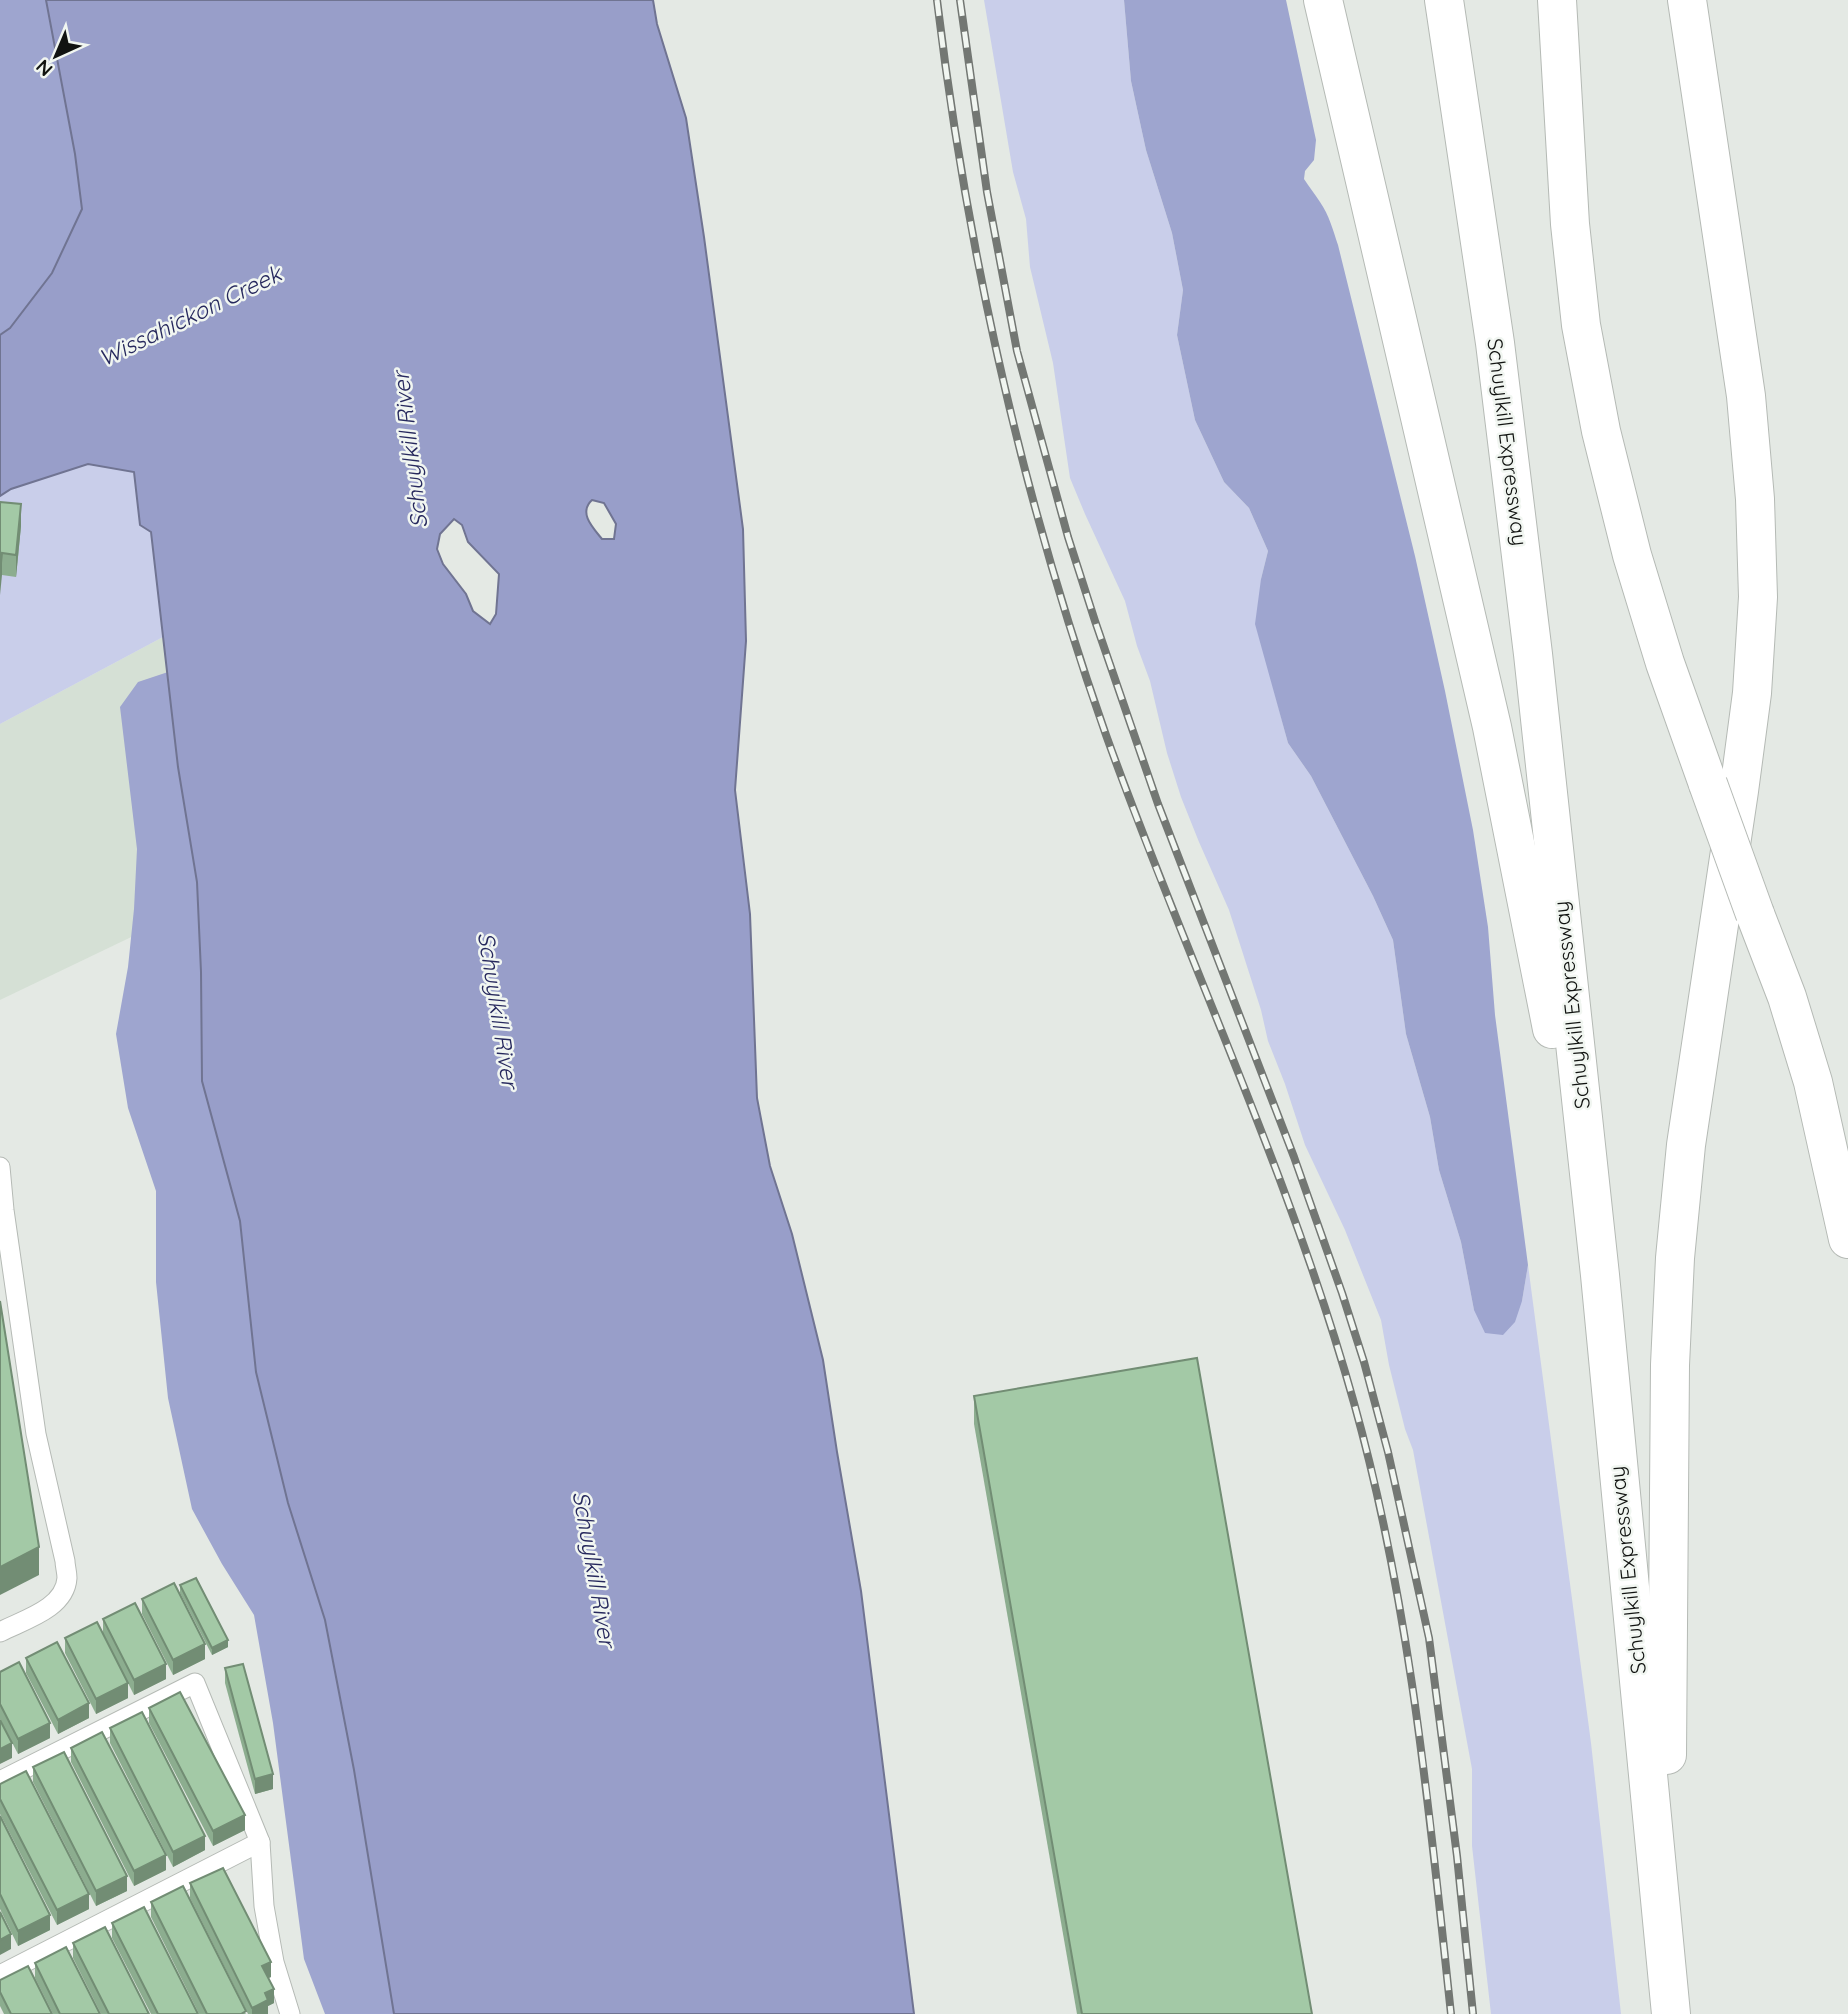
<svg xmlns="http://www.w3.org/2000/svg" width="1848" height="2014" viewBox="0 0 1848 2014" font-family="Quicksand,sans-serif">
<style>
.built{fill:#d5e0d5}
.green{fill:#c9ceea}
.forest{fill:#9ea5cf}
.water{fill:#989ec9;stroke:#707492;stroke-width:2;fill-rule:evenodd}
.lines{fill:none;stroke-linecap:round;stroke-linejoin:round}
.lane-casing{stroke:#b5bab5;stroke-width:21}
.highway-casing{stroke:#b5bab5;stroke-width:40}
.lane{stroke:#fff;stroke-width:19}
.highway{stroke:#fff;stroke-width:38}
.rail-casing{stroke:#737773;stroke-width:8}
.rail{stroke:#f1f6f1;stroke-width:5;stroke-dasharray:16;stroke-linecap:butt}
.highway-bridge-casing{stroke:#b5bab5;stroke-width:40;stroke-linecap:butt}
.highway-bridge{stroke:#fff;stroke-width:38}
.wall{fill:#8cad8f}
.shaded-wall{fill:#728d74}
.building{fill:#a3c9a6;stroke:#728d74;stroke-width:2}
.labels{text-anchor:middle;stroke-width:5;stroke-linejoin:round;paint-order:stroke}
.street-label{font-size:21px;fill:#111311;stroke:#f1f6f1}
.water-label{font-size:23px;font-style:italic;fill:#26285d;stroke:#f1f6f1}
</style>
<rect width="100%" height="100%" fill="#e4e9e4"/>
<path class="built" d="M163,637L197,882L198,905L0,1000V724Z"/>
<g class="green">
<path d="M0,0H46L135,472L140,525L151,531L163,637L0,724Z"/>
<path d="M984,0H1124L1131,81L1146,150L1172,233L1183,290L1177,335L1195,420L1224,482L1249,508L1268,551L1261,579L1273,687L1288,743L1311,776L1373,896L1393,940L1406,1034L1430,1117L1439,1170L1461,1242L1474,1310L1522,1301L1528,1265L1591,1743L1621,2014H1491L1472,1846V1769L1413,1450L1405,1429L1389,1365L1381,1320L1345,1230L1305,1145L1285,1084L1268,1041L1261,1010L1229,910L1199,842L1181,797L1167,753L1150,681L1137,646L1125,601L1085,514L1070,478L1053,363L1030,267L1026,219L1013,172Z"/>
</g>
<g class="forest">
<path d="M0,0H46L75,154L82,209L52,273L10,328L0,335Z"/>
<path d="M1124,0H1286L1316,140L1314,160L1305,171L1304,179C1309,187 1315,194 1320,202C1329,215 1333,230 1338,245L1415,556L1445,691L1473,830L1488,927L1495,1015L1528,1265L1522,1301L1515,1322L1503,1335L1485,1333L1474,1310L1461,1242L1439,1170L1430,1117L1406,1034L1393,940L1373,896L1311,776L1288,743L1255,624L1261,579L1268,551L1249,508L1224,482L1195,420L1177,335L1183,290L1172,233L1146,150L1131,81Z"/>
<path d="M168,672L178,767L197,882L201,972L202,1081L240,1221L256,1372L288,1503L325,1620L354,1770L394,2014H325L304,1959L273,1723L254,1615L222,1564L192,1509L168,1398L156,1282V1191L128,1108L116,1034L128,967L134,909L137,849L120,707L138,682Z"/>
</g>
<path class="water" d="M46,0H653L657,24L686,118L704,237L743,529L746,641L735,790L750,914L757,1098L770,1166L792,1234L823,1360L837,1452L861,1591L914,2014H394L354,1770L325,1620L288,1503L256,1372L240,1221L202,1081L201,972L197,882L178,767L151,532L140,525L134,472L88,464L11,489L0,496V335L10,328L52,273L82,209L75,154ZM592,500L604,503L616,524L614,539H602C593,528 578,513 592,500ZM454,519L462,525L468,542L499,574L496,614L490,624L473,611L466,594L443,564L437,549L440,534Z"/>
<g class="lines">
<g class="lane-casing">
<g id="lane">
<path d="M0,1167L4,1210L36,1434L65,1561C65,1566 67,1572 67,1578C65,1609 23,1620 0,1632"/>
<path d="M0,1781L195,1683L260,1842L0,1975"/>
<path d="M260,1842L264,1906L274,1962L290,2014"/>
</g>
</g>
<g class="highway-casing">
<g id="highway">
<path d="M1323,0L1492,727L1552,1029"/>
<path d="M1444,0L1495,343L1533,654L1600,1275L1671,2014"/>
<path d="M1557,0L1570,224L1581,325L1601,431L1632,555L1665,663L1708,784"/>
<path d="M1755,914L1787,997L1813,1082L1848,1239"/>
<path d="M1667,1755L1670,1365L1675,1258L1686,1145L1739,791L1752,693L1758,597L1755,499L1746,396L1687,0"/>
</g>
</g>
<use href="#lane" class="lane"/>
<use href="#highway" class="highway"/>
<g class="rail-casing">
<g id="rail">
<path d="M937,0C967,250 1022,497 1106,735C1186,958 1290,1174 1354,1403C1410,1603 1429,1809 1451,2014"/>
<path d="M960,0L987,192L1017,351L1068,537L1095,621L1158,804L1294,1157L1342,1293L1364,1362L1388,1452L1429,1638L1457,1856L1473,2014"/>
</g>
</g>
<use href="#rail" class="rail"/>
<g class="highway-bridge-casing">
<path id="highway-bridge" d="M1708,784L1755,914"/>
</g>
<use href="#highway-bridge" class="highway-bridge"/>
</g>
<g class="wall">
<path d="M0,502L21,526L16,577L2,575Z"/>
<path d="M974,1396L1312,2014H1077L974,1424Z"/>
<path d="M180,1585L228,1647L212,1655L180,1593Z"/>
<path d="M142,1599L205,1659L173,1675L142,1614Z"/>
<path d="M103,1619L166,1679L134,1695L103,1633Z"/>
<path d="M65,1638L128,1698L96,1714L65,1653Z"/>
<path d="M26,1658L89,1718L58,1734L26,1673Z"/>
<path d="M225,1668L273,1789L255,1794L225,1683Z"/>
<path d="M0,1672L50,1738L18,1754L0,1719Z"/>
<path d="M149,1708L245,1830L213,1846L149,1723Z"/>
<path d="M110,1728L205,1850L173,1867L110,1743Z"/>
<path d="M71,1748L166,1870L134,1886L71,1762Z"/>
<path d="M33,1767L127,1891L96,1906L33,1782Z"/>
<path d="M0,1784L89,1909L57,1925L0,1814Z"/>
<path d="M0,1816L50,1930L18,1946L0,1909Z"/>
<path d="M190,1883L271,1977L268,1978L274,2003L268,2006V2014H248L190,1898Z"/>
<path d="M151,1902L246,2014H199L151,1917Z"/>
<path d="M112,1923L198,2014H151L112,1938Z"/>
<path d="M73,1943L149,2014H101L73,1958Z"/>
<path d="M35,1963L100,2014H53L35,1978Z"/>
<path d="M0,1980L52,2014H4L0,2006Z"/>
</g>
<g class="shaded-wall">
<path d="M21,504V526L16,577V555Z"/>
<path d="M2,553V575L0,595V573Z"/>
<path d="M39,1547V1575L0,1595V1567Z"/>
<path d="M228,1640V1647L212,1655V1648Z"/>
<path d="M205,1644V1659L173,1675V1660Z"/>
<path d="M166,1664V1679L134,1695V1680Z"/>
<path d="M128,1683V1698L96,1714V1699Z"/>
<path d="M89,1703V1718L58,1734V1720Z"/>
<path d="M50,1723V1738L18,1754V1739Z"/>
<path d="M12,1743V1758L0,1764V1749Z"/>
<path d="M273,1774V1789L255,1794V1779Z"/>
<path d="M245,1815V1830L213,1846V1831Z"/>
<path d="M205,1836V1850L173,1867V1852Z"/>
<path d="M166,1855V1870L134,1886V1871Z"/>
<path d="M127,1876V1891L96,1906V1891Z"/>
<path d="M89,1894V1909L57,1925V1910Z"/>
<path d="M50,1915V1930L18,1946V1931Z"/>
<path d="M11,1934V1949L0,1955V1940Z"/>
<path d="M271,1962V1977L262,1981V1966Z"/>
<path d="M274,1989V2003L268,2006V2014H252V2008L265,1993Z"/>
</g>
<g class="building">
<path d="M0,502L21,504L16,555L2,553L0,573Z"/>
<path d="M0,1301L39,1547L0,1567Z"/>
<path d="M1197,1358L1312,2014H1082L974,1396Z"/>
<path d="M196,1578L228,1640L212,1648L180,1585Z"/>
<path d="M174,1583L205,1644L173,1660L142,1599Z"/>
<path d="M135,1603L166,1664L134,1680L103,1619Z"/>
<path d="M97,1622L128,1683L96,1699L65,1638Z"/>
<path d="M57,1642L89,1703L58,1720L26,1658Z"/>
<path d="M19,1662L50,1723L18,1739L0,1704V1672Z"/>
<path d="M243,1664L273,1774L255,1779L225,1668Z"/>
<path d="M180,1692L245,1815L213,1831L149,1708Z"/>
<path d="M142,1712L205,1836L173,1852L110,1728Z"/>
<path d="M0,1720L12,1743L0,1749Z"/>
<path d="M102,1732L166,1855L134,1871L71,1748Z"/>
<path d="M64,1752L127,1876L96,1891L33,1767Z"/>
<path d="M26,1771L89,1894L57,1910L0,1799V1784Z"/>
<path d="M0,1816L50,1915L18,1931L0,1894Z"/>
<path d="M223,1868L271,1962L262,1966L274,1989L265,1993L268,2000L252,2008L190,1883Z"/>
<path d="M183,1886L246,2011L241,2014H207L151,1902Z"/>
<path d="M144,1907L198,2014H158L112,1923Z"/>
<path d="M0,1912L11,1934L0,1940Z"/>
<path d="M105,1927L149,2014H109L73,1943Z"/>
<path d="M66,1947L100,2014H60L35,1963Z"/>
<path d="M28,1966L52,2014H11L0,1992V1980Z"/>
</g>
<g class="labels">
<g class="street-label">
<text transform="translate(1507 442) rotate(83)" y="7">Schuylkill Expressway</text>
<text transform="translate(1572 1005) rotate(-96)" y="7">Schuylkill Expressway</text>
<text transform="translate(1628 1570) rotate(-96)" y="7">Schuylkill Expressway</text>
</g>
<g class="water-label">
<text transform="translate(190 316) rotate(-26)" y="8">Wissahickon Creek</text>
<text transform="translate(410 450) rotate(-97)" y="8">Schuylkill River</text>
<text transform="translate(498 1010) rotate(81)" y="8">Schuylkill River</text>
<text transform="translate(594 1569) rotate(80)" y="8">Schuylkill River</text>
</g>
</g>
<g transform="translate(56 56) rotate(224)" stroke="#f1f6f1" stroke-width="5" paint-order="stroke">
<path d="M0-5L12 26L0 18L-12 26Z" fill="#111311"/>
<text y="-10" font-size="19" font-weight="bold" text-anchor="middle" fill="#111311">N</text>
</g>
</svg>
